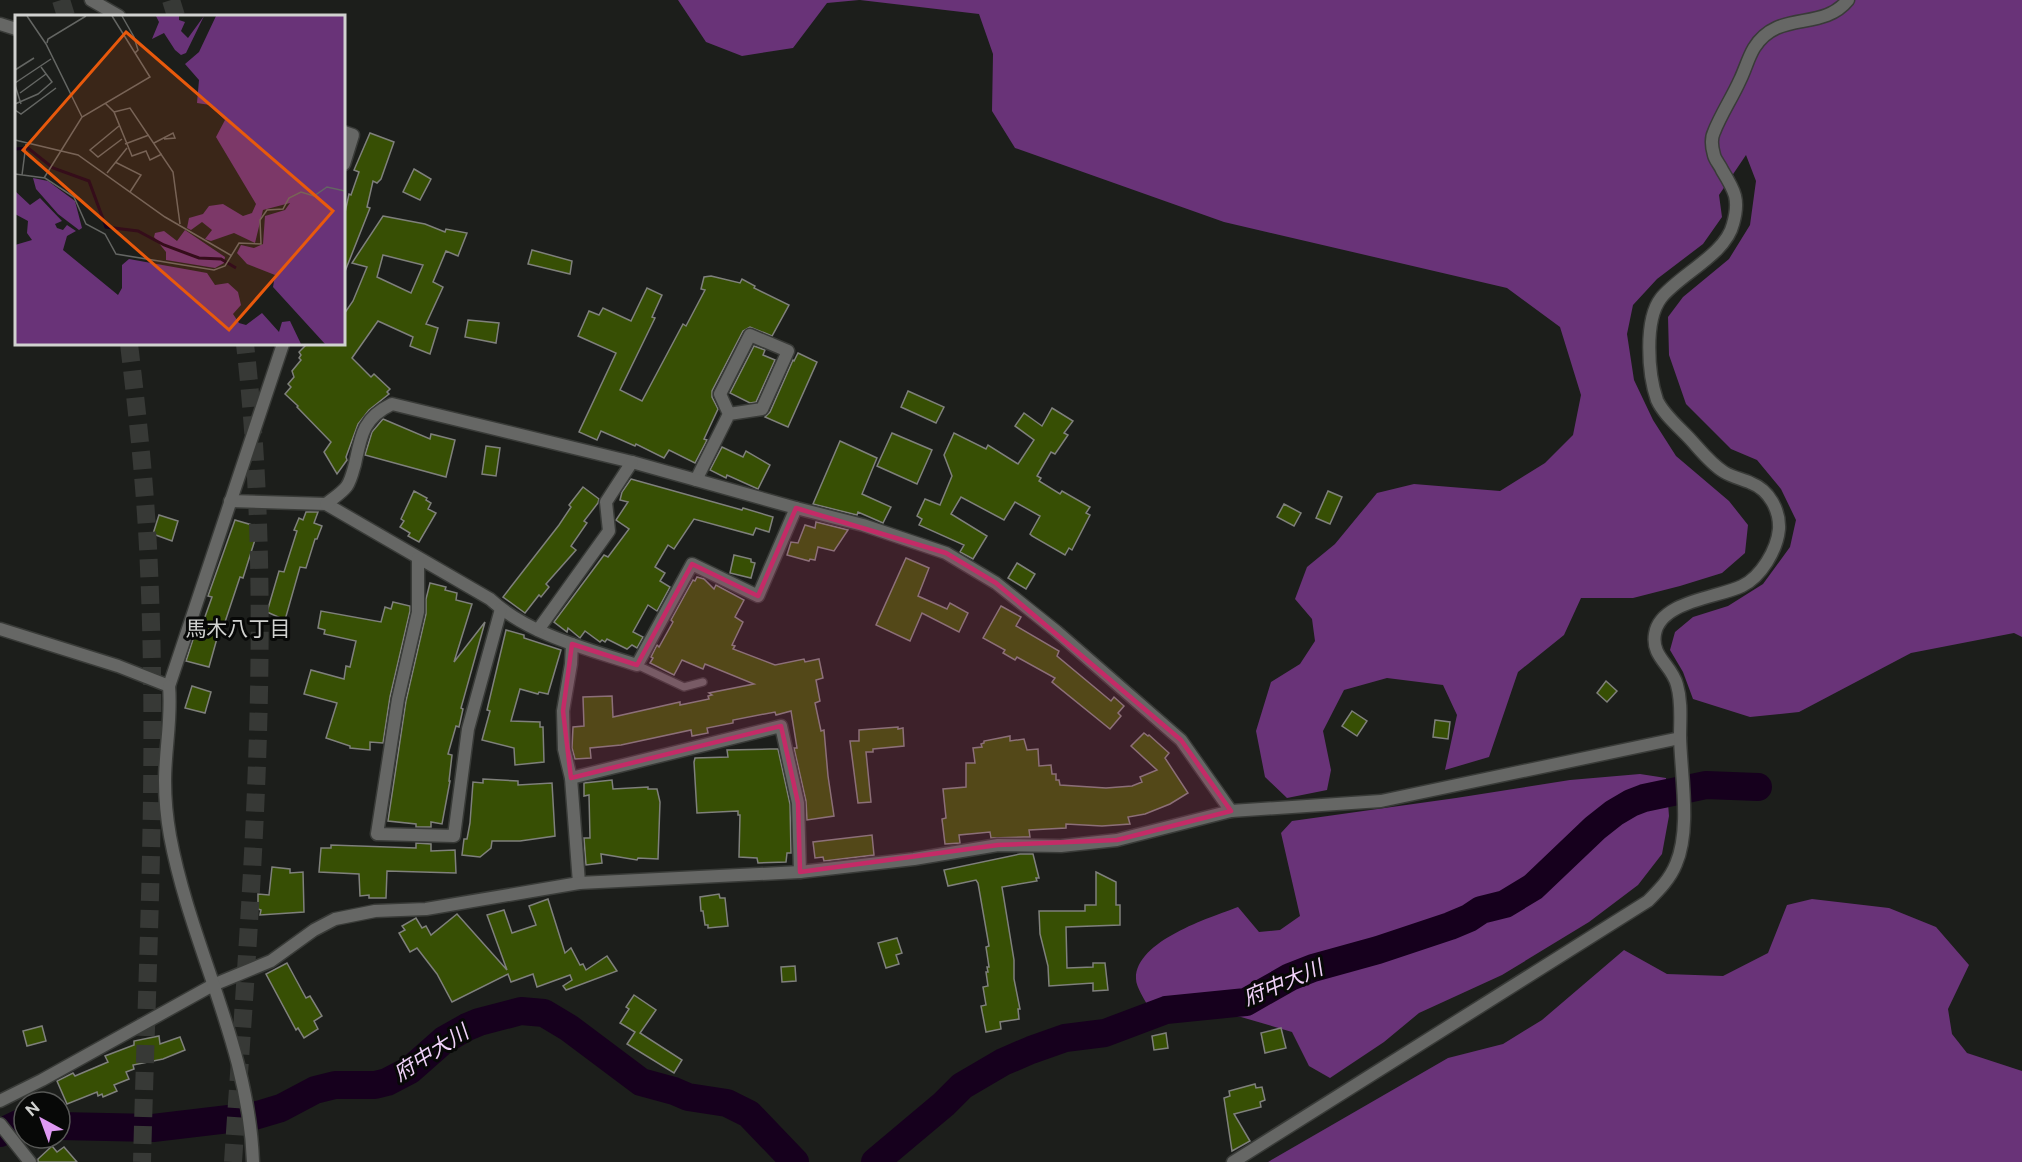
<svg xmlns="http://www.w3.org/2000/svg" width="2022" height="1162" viewBox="0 0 2022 1162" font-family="'Public Sans','Noto Sans JP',sans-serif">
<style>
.forest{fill:#693378}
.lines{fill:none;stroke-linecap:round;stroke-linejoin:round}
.river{stroke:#16001d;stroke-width:28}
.building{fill:#374f04;stroke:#7f807c;stroke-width:1.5;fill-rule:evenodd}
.motorway-tunnel{stroke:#373936;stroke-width:18;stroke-dasharray:18 9;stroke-linecap:butt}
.service-casing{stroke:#393b38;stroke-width:10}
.minor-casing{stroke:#393b38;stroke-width:15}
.tertiary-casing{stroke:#393b38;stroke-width:15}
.service{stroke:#666765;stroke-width:7}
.minor{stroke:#666765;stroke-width:12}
.tertiary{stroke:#666765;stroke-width:12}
.marked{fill:#c42b67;fill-opacity:0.2;stroke:#c42b67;stroke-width:4.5;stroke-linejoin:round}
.labels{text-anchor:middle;stroke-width:6;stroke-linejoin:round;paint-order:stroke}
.neighbourhood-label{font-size:21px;fill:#d1d2d0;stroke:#070807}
.water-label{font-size:21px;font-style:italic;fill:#f0d2f9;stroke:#070807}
.inset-river{fill:none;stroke:#16001d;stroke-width:3}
.inset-road{fill:none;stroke:#646663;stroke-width:1.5}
.view{fill:#e8590c;fill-opacity:0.15;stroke:#e8590c;stroke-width:3}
.inset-edge{fill:none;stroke:#d1d2d0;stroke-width:3}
</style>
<rect width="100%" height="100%" fill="#1c1e1b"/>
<g class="forest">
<path d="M678,0H859L827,3L793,48L742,56L706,42Z"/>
<path d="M860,0H2022V637L2014,633L1911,653L1799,712L1750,717L1693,699L1683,672L1670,650L1675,632L1693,617L1728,606L1763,584L1790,547L1796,520L1781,489L1757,460L1731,449L1686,404L1669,355L1668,317L1683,297L1729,259L1750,225L1756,181L1746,155L1719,195L1722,217L1703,244L1657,279L1633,305L1627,334L1634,380L1653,420L1676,456L1729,501L1748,525L1745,553L1722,573L1680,586L1633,598H1581L1564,635L1518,672L1489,757L1445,770L1457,715L1443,685L1387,678L1344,690L1323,731L1331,770L1327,790L1287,798L1265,777L1256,731L1271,682L1300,664L1315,641L1312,619L1295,599L1307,567L1335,544L1377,493L1414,484L1500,491L1545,463L1573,435L1581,395L1560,327L1507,288L1224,222L1015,148L992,111L993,54L979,14Z"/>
<path d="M1640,774L1666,778L1669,816L1662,854L1638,885L1589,922L1502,975L1419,1013L1384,1042L1330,1078L1309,1066L1292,1032L1241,1017L1195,1016L1149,1008C1145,1000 1136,987 1136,979C1135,941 1209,918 1238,907L1259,932L1280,930L1300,916L1281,833L1292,821L1456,798L1570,780Z"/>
<path d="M1812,899L1889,908L1936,927L1969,965L1948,1009L1952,1034L1967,1053L2022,1071V1162H1268L1448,1058L1503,1044L1542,1020L1624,950L1667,974L1723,976L1768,953L1787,905Z"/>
</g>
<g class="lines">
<g class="river">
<path d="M60,1126L153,1128L254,1116L281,1108L315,1090L335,1085H375L387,1082L410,1070L444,1040L467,1027L479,1022L521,1011L544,1013L569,1028L641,1082L674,1091L688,1097L727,1103L749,1114L795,1162"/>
<path d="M0,1133L18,1124H24"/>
<path d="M875,1162L944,1104L962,1086L1003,1062L1031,1050L1065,1038L1105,1033L1166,1010L1246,1002L1290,977L1313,968L1378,950L1450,926L1469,918L1481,910L1505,904L1533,887L1595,828L1614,813L1631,803L1644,798L1706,785L1758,787"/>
</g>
</g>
<g class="building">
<path d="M370,133L394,142L381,179L377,183L373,181L367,207L370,208L344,274V217L349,194L351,195L359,172L354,170Z"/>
<path d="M414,169L431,179L420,200L403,192Z"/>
<path d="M383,216L425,224L445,232L446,229L467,233L458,256L446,251L433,282L443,287L426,324L438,328L430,354L410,346L413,337L378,321L352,358L371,377L374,374L390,389L387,392L389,394L369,410L358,424L346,457L347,460L337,474L324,452L331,442L297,407L298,406L285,394L291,387L288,384L294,377L292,371L301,360L299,358L301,355L299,352L307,344H344V314L353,301L367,267L352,263ZM383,255L423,265L411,293L377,277Z"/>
<path d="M532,250L572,261L570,274L528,264Z"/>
<path d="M711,276L740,283L742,279L755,286L754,288L789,305L772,336L750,327L743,331L712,391V397L718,409L704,439L707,440L695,463L669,450L664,458L636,444L635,446L601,431L597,440L579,432L616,353L578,336L589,311L599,315L603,308L631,321L647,288L662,295L652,317L655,318L620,390L642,401L683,324L686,326L705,290L701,289L704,277Z"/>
<path d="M468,320L499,323L496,343L465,337Z"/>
<path d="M754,346L765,350L763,355L775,360L756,402L750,403L730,393Z"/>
<path d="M798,353L817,362L788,427L765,417L770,412L793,360L794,361Z"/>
<path d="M908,391L944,407L936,423L901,407Z"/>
<path d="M1052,408L1073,421L1064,433L1068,435L1055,454L1051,452L1037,476L1041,478L1039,481L1060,494L1062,491L1090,507L1086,513L1090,515L1072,550L1069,548L1065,555L1032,536L1030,534L1040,516L1015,502L1004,520L961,497L951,514L987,536L973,559L960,552L964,545L919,525L922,519L917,516L925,499L940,505L952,476L944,455L954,433L986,449L988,445L1018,464L1034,440L1015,426L1024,413L1042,426Z"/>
<path d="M383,419L430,439L431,434L455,440L446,477L365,455L372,432Z"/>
<path d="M892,433L932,450L917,484L877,466Z"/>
<path d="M840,441L877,458L862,494L891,507L883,523L858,512L857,515L813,504Z"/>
<path d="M486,446L500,448L496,476L482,474Z"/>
<path d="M722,447L743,457L746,451L770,465L758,489L727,475L726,478L710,470Z"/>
<path d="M631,479L742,510L743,508L773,517L769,532L756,528L753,535L694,519L674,549L668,545L655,567L665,573L660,581L670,587L657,611L648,605L633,632L643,637L637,648L632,645L627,649L607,639L605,642L602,640L600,642L585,631L580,638L568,628L567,632L554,622L604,555L608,557L629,529L616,520L628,502L620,500L622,492Z"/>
<path d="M583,487L599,499L598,503L584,521L587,523L571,546L576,550L546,584L549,587L541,597L539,595L525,613L503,597L559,525L571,507L569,505Z"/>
<path d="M414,491L427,498L426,500L431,503L428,509L436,513L419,542L408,536L410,533L400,527L404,521L401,519Z"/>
<path d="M1328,491L1342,497L1330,524L1316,518Z"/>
<path d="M1284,504L1301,513L1294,526L1277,517Z"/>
<path d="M306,512H318L314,523L322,526L317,539H315L306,568L300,567L285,620L267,612L279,571L284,572L297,531L294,530L299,518L303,520Z"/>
<path d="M159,515L178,521L172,541L153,534Z"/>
<path d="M235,520L259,527L243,578L240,577L224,625L221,624L209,667L186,661L197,627L201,628L212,597L208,596Z"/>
<path d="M816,522L848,530L834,551L818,547L815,560L810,559L809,561L787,555L791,542L798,543L805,525L815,528Z"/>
<path d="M734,555L751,559V562L755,563L751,578L730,573Z"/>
<path d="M906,558L929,568L918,596L947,609L950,603L968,613L959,632L922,613L910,641L876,625Z"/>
<path d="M1017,563L1035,574L1026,589L1008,578Z"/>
<path d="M697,577L704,579L714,589L716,585L744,600L735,617L743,622L732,645L735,646L733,649L775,665L804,659L805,662L819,659L823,678L816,680L820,701L815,703L821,731L824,730L828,776L834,816L807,820L806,801L794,748H797L791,711L776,715L775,712L733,720V723L707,728L708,733L692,736L691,730L621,745L590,748L591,758L575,759L572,748L573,727L584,726L583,697L612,696L613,717L680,702V705L709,699L708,696L712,695L709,693L754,684L705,664L703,669L682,660L674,675L650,663L653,658L651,657L657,645L659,647L673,622L671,620L693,580L695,581Z"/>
<path d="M430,583L446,587L445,590L457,593L456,600L472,604L454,662L485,622L461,708L463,709L459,727L456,726L448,754L452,755L449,781H450L442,824L431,822V827H416V824L388,821L406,701L426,614V599Z"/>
<path d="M393,602L410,606V611L390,697L383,743L370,742V750L350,748V746L326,738L337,703L304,694L311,670L344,679L346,666L350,667L356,641L324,634L325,630L318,628L321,611L381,622L385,607L391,609Z"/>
<path d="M1001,606L1021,617L1016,626L1059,651L1057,656L1111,701L1114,697L1124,706L1118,713L1121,716L1110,729L1052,682L1055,678L1017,657L1015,660L1003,653L1005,650L983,638Z"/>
<path d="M506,630L524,635V638L561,650L548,694L539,692L538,694L520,689L511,721L540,722V727H543L544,762L515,765L514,748L482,740L490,711L487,710Z"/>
<path d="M1606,681L1617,691L1607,702L1597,693Z"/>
<path d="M192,686L211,692L205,713L185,708Z"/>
<path d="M1352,711L1367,721L1357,736L1342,726Z"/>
<path d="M1435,720L1450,722L1448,739L1433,737Z"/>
<path d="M898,727V729L903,728L904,746L873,749V752H866L871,802L858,803L850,741H859V730Z"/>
<path d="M1144,733L1148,736L1149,735L1169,753L1165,758L1188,793L1170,804L1145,814L1128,817L1130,824L1102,826L1066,824V828L1029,830L1030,837H1024L991,838L990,832L959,835L960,843L945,844L942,819L946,818L943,789L966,787V763H975L973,748L982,747L981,744L984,743V741L1010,736V741L1024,739L1027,750L1038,749L1039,766L1051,765L1052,774H1056V780H1059L1060,785L1106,788L1132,786L1142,782L1140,777L1157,770L1131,746Z"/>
<path d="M770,749H778L790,804L791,853H787L786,862L758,863L757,858L739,857L740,815H738V811L697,813L694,762L695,758L728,757L727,750Z"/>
<path d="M483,779L518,781V785L552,783L555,836L520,841H492L491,848L480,857L462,855L464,839H467L470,823L473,782L483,783Z"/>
<path d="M612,780L613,789L648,787V789H657L660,802L658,859L638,858L637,860L601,854L602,863L586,865L584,838H590L589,795L584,796V783Z"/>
<path d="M872,835L874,855L824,861L823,857L815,858L813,842Z"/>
<path d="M416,843L431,844V851L455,850L456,873L387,871L386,898H369V895L360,896L359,874L319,872L321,848H331V845L416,848Z"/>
<path d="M1020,854H1033L1039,878H1036L1037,881L1002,887L1014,960V979L1020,1009H1018L1019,1019L1000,1022L1001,1029L986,1032L981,1006L986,1005L983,987L988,986L986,972H988L987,967H989L986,947L989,946L978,883L976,880L948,886L944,870Z"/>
<path d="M272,867L290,869V873L303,872L304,912L260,915L261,910L258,909V894L269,895Z"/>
<path d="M1096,872L1116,882V905H1120V925L1066,927L1067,968L1093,967V963H1105L1108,990L1093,991V983L1049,986L1048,966L1040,934L1039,911H1085V905H1096Z"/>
<path d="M719,894L720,898H725L728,926L708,928V925H705L703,911H701L700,897Z"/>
<path d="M548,899L565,953L571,948L580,965L583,964L586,970L607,956L617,971L566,990L563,986L572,980L570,975L537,987L533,974L511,982L508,974L452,1002L437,974L417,948L410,952L399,933L405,930L402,926L416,918L422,928L426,926L431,935L457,914L507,970L487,915L504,910L512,933L536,925L529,906Z"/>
<path d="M897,938L902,953L896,955L899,964L886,968L878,943Z"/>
<path d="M287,963L306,998L310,996L322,1016L314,1021L318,1029L304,1038L298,1028L296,1030L266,974Z"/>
<path d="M795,966L796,981L782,982L781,967Z"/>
<path d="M634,995L656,1010L640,1033L682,1060L674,1073L627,1044L635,1032L620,1023L629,1009L626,1007Z"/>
<path d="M42,1026L46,1041L27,1046L23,1031Z"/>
<path d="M1281,1028L1286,1048L1265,1053L1261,1033Z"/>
<path d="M1166,1033L1168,1048L1154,1050L1152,1036Z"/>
<path d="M159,1036L160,1044L180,1037L185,1050L163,1059L133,1065L134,1069L126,1072L129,1079L114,1085L117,1091L103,1097L102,1094L98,1096L97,1092L67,1104L57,1081L73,1073L75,1076L108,1062L105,1056L134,1045V1041Z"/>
<path d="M1255,1084L1256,1088L1262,1087L1265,1100L1260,1102L1261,1107L1234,1114L1250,1141L1232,1151L1224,1098L1230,1096L1229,1091Z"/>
<path d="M52,1146L57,1152L64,1147L77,1162H38V1159Z"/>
</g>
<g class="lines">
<g class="motorway-tunnel">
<path d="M61,0L66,16"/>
<path d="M171,0L176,16"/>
<path d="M129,344C138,418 146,493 149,569C158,766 147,965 142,1162"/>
<path d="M233,1162C251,890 276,615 245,344"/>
</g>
<g class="service-casing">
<path id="service" d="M637,665L684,687L703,682"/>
</g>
<g class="minor-casing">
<g id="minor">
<path d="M91,0L119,16"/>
<path d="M0,24L16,29"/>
<path d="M344,132L353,135L344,164"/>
<path d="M696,480L729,414L720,394L750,335L788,351L762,409L729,414"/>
<path d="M230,501L326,504L490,599C529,635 588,649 637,665L692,564L758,596L796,508"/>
<path d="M326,504C332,499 342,493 347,486C351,480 353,471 355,464C361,435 363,418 392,404L632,462L796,508L863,525L946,553L996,583L1056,631L1181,740L1231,811"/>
<path d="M418,558V612L398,699L377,834L454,836L468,729L501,609"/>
<path d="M0,629L118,666L169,686L283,344"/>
<path d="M538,630L609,531L606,502L632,462"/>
<path d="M572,644L571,664L563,711L564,749L571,778L579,883"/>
<path d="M571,778L781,726L798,803L800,872"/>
<path d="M0,1101L42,1080L213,985L271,961L314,930L335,919L375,911L426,909L579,883L800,872L914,859L998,845L1061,846L1117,840L1231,811L1381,801L1680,738"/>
<path d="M0,1124L30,1162"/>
</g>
</g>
<g class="tertiary-casing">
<g id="tertiary">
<path d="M169,686C172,718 165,749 165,781C165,799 167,819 170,836C191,948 249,1046 253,1162"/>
<path d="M1233,1162L1648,901C1659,890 1670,879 1676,864C1691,829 1681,776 1680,737C1680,720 1682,702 1677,685C1672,665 1651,657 1655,634C1660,601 1717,598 1742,586C1761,577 1777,550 1779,529C1780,510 1769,490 1751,483C1742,479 1732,477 1724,472C1711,464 1701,451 1691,440C1680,428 1663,414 1657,400C1648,374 1644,320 1661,298C1679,275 1726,254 1733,224C1740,200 1735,191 1722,170C1720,165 1715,160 1714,155C1712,148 1711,138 1714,132C1721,114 1732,98 1740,80C1745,70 1748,58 1754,48C1778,9 1822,32 1848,0"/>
</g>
</g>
<use href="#service" class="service"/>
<use href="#minor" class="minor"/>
<use href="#tertiary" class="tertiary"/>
</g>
<path class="marked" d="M796,508L946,553L996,583L1181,740L1231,811L1117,840L998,845L800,872L798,803L781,726L571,778L563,711L572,644L637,665L692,564L758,596Z"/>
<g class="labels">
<g class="neighbourhood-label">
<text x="238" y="636">馬木八丁目</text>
</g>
<g class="water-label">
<text transform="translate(1283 983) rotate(-23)" y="7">府中大川</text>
<text transform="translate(431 1053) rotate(-33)" y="7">府中大川</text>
</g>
</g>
<g transform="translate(15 15)">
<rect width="330" height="330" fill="#1c1e1b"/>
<path d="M141,1H164V5L170,7L166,16L173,23L189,1L171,38L166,40L160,35L149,18L137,24L144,7ZM201,1H330V329H310L258,272L260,260L232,249L222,238L226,230L239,233L248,229L250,201L270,195L275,188L248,195L240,228L219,218L196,226L190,224L197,215L187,207L176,215L172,213L174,203L188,199L194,191L208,189L228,201L237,198L241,189L201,122L210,105L195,90L182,88L184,65L170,49L184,37ZM18,163L33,166L60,186L67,213L64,215L43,199L21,174ZM0,176L15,190L25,183L47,206L40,209L42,213L48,215L52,210L61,216L52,221L48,235L103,280L107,273V250L114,244L192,258L200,270L213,268L223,277L226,290L218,299L224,308L231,310L247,298L264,317L267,307L275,306L286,329H0V230L17,225L12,218L13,206L0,199ZM170,215L210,242L209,248L200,253L151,245V237L139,222L140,218L149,216L162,226Z" fill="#693378"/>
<path class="inset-river" d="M0,134L13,133L38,153L74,166L91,212L123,216L149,230L184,243L206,244L221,253"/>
<path class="inset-road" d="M12,1L31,29L67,102M107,1L119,22L123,35L120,38M32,28L33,24L71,1M0,55L19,43M0,68L36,44M0,70L6,89M5,78L31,59M90,88L99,97L117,141L131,136L135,145L147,139M0,89L23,79L37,67L26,52M0,95L6,99L41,73M99,97L115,93L158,157L165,209M104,111L75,135L83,142L107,124M0,125L63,140L150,202L217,241M139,128L158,118L160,123L149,124M110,129L134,120M100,147L126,160L115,177M92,158L112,133M0,159L30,163L59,182L71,209L90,219L101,239L199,255L210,251L224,228L246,229L245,205L252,195L268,194L274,183L286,177L299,181L312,172L330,176M7,160L11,129M29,163L67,102L135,62L97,1"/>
<path class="view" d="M111,17L318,196L214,315L8,135Z"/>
<rect width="330" height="330" class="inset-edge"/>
</g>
<g transform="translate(42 1120) rotate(319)"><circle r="28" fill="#070807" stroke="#585957" stroke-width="1.5"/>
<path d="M0-4.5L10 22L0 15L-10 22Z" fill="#de98f2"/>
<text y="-9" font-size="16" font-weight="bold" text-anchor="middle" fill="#d1d2d0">N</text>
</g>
</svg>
